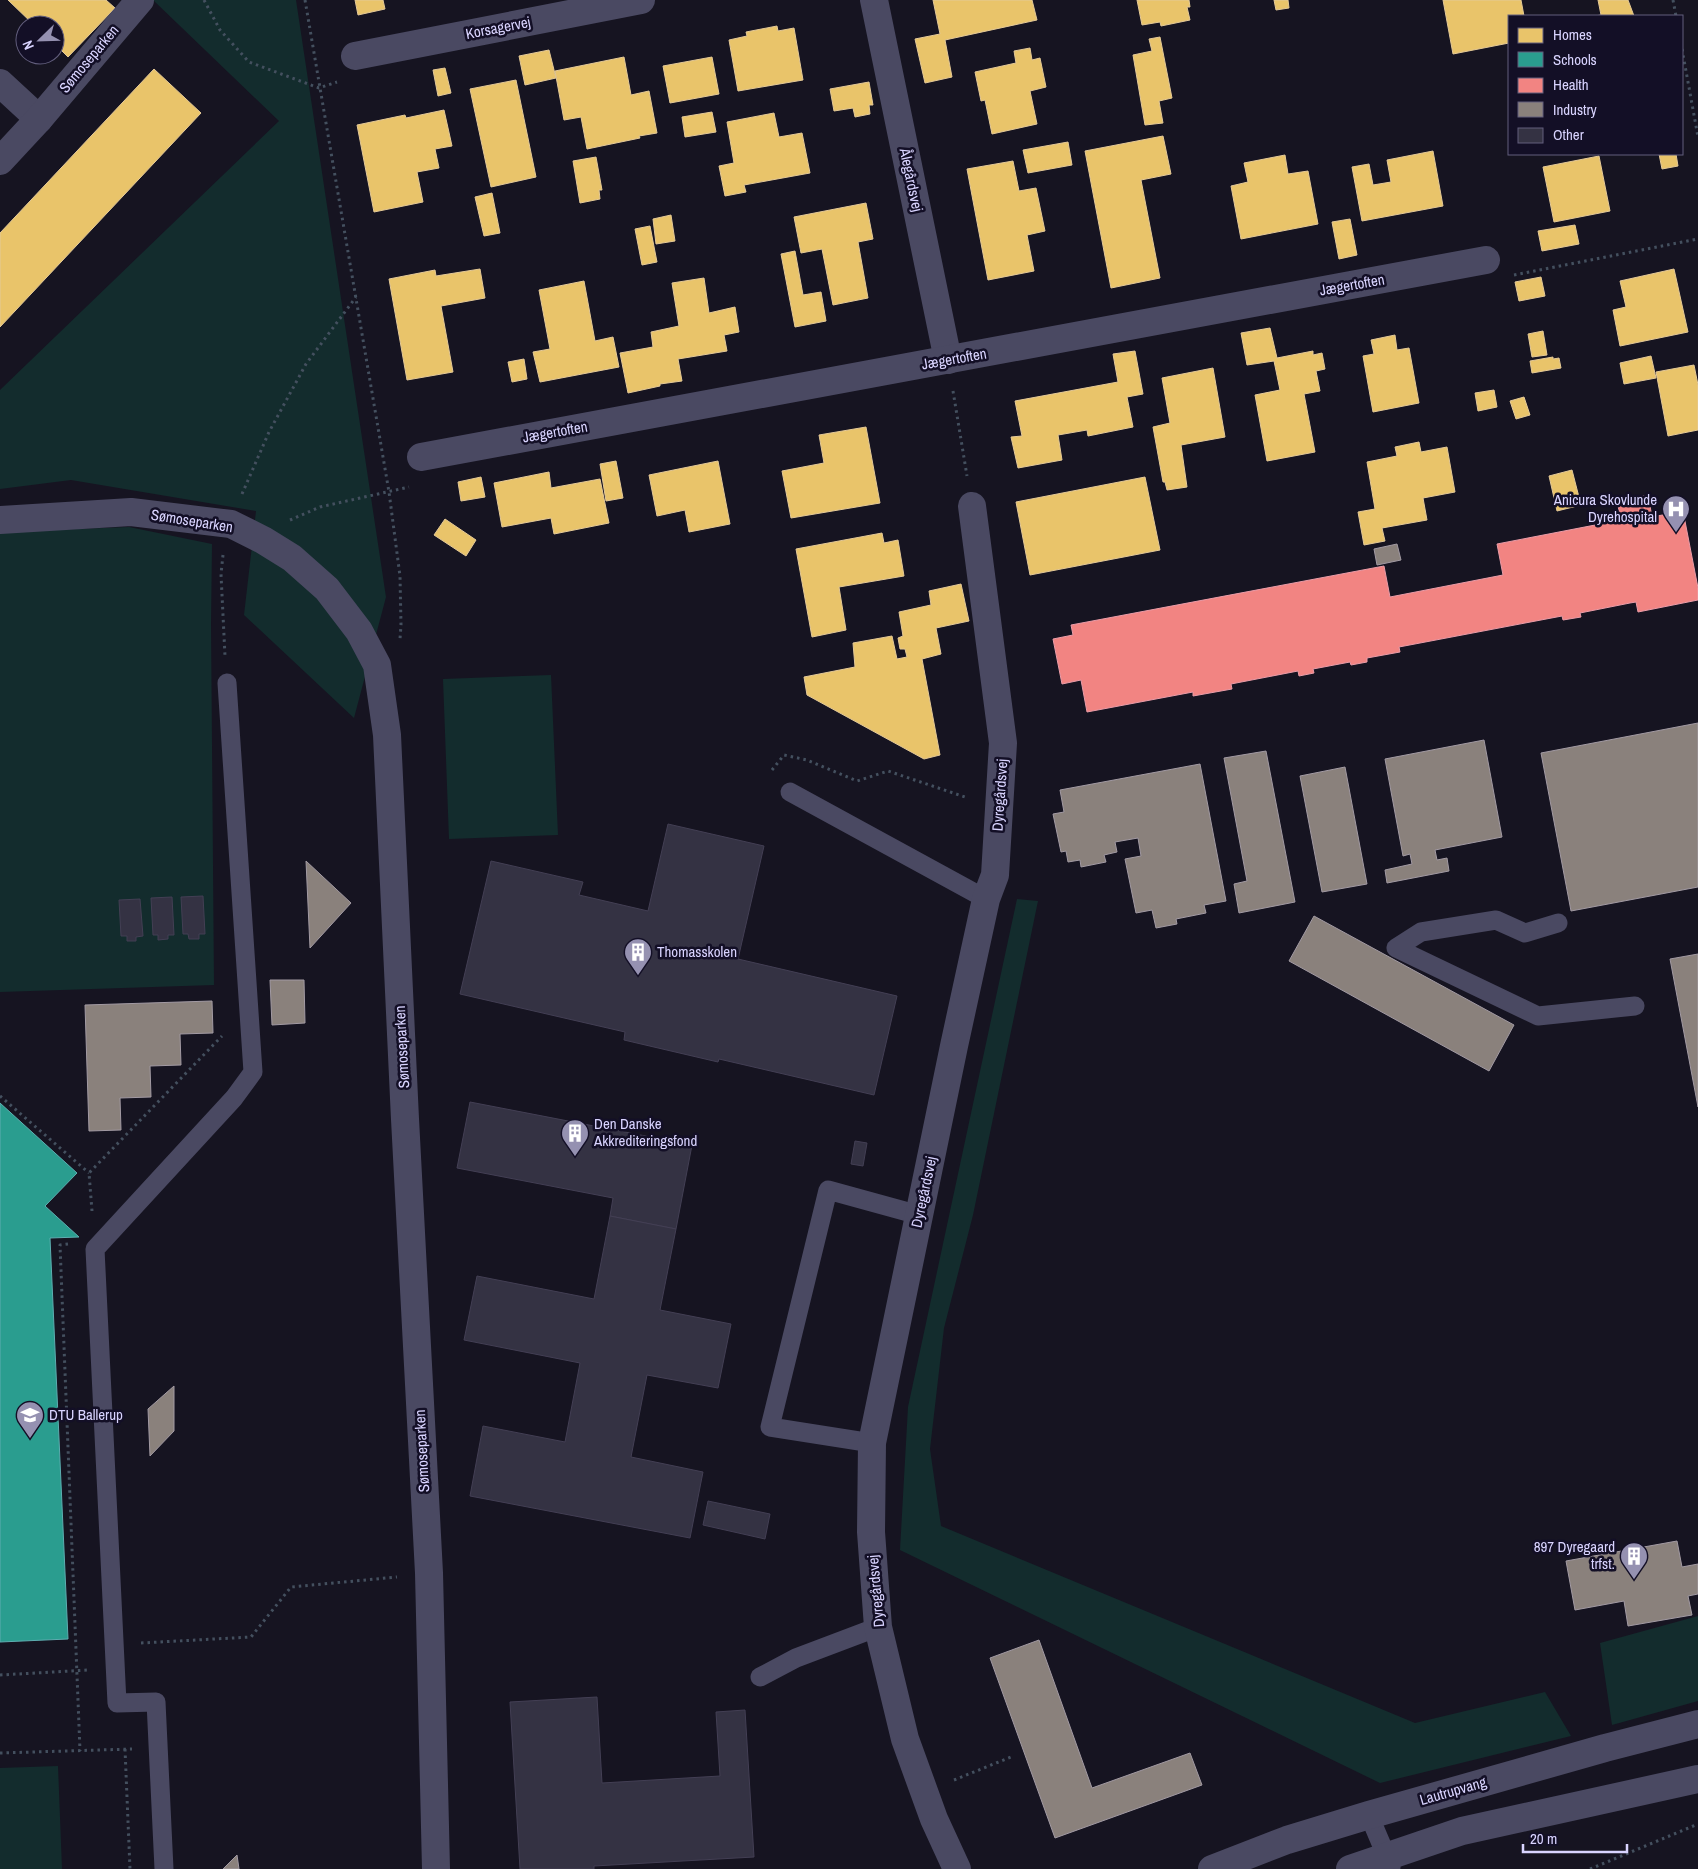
<svg xmlns="http://www.w3.org/2000/svg" width="1698" height="1869" viewBox="0 0 1698 1869" font-family="'Archivo Narrow',sans-serif">
<style>
.green{fill:#132c2d}
.homes{fill:#e9c46a;stroke:#e4c997}
.schools{fill:#2a9d8f;stroke:#5eaeb1}
.health{fill:#f28482;stroke:#ea9ca8}
.industry{fill:#8a817c;stroke:#a29aa3}
.building{fill:#343243;stroke:#433f54}
.lines{fill:none;stroke-linecap:round;stroke-linejoin:round}
.path{stroke:#44505f;stroke-width:3;stroke-dasharray:2.5 4;stroke-linecap:butt}
.service{stroke:#4a4962;stroke-width:19}
.minor{stroke:#4a4962;stroke-width:28}
.tertiary{stroke:#4a4962;stroke-width:28}
.labels{text-anchor:middle;stroke-width:5;stroke-linejoin:round;paint-order:stroke}
.street-label{font-size:15px;fill:#d9d4ff;stroke:#130f26}
.poi-label{font-size:15px;fill:#d9d4ff;stroke:#130f26;text-anchor:start}
</style>
<rect width="100%" height="100%" fill="#161421"/>
<g class="green">
<path d="M153,0H296L386,597L354,718L244,615L256,511L71,480L0,489V390L279,121Z"/>
<path d="M129,527L212,544L211,624L214,985L0,992V532Z"/>
<path d="M551,675L558,835L449,839L443,679Z"/>
<path d="M1017,899L1038,901L973,1215L944,1328L930,1449L941,1526L1415,1723L1545,1692L1571,1736L1380,1783L900,1550L908,1407Z"/>
<path d="M1698,1616V1701L1612,1725L1600,1643Z"/>
<path d="M58,1766L62,1869H0V1768Z"/>
</g>
<g class="homes">
<path d="M8,0H106L115,8L68,57L55,44V25H34Z"/>
<path d="M355,0H383L385,9L358,15Z"/>
<path d="M933,0H1032L1037,20L945,40L952,77L925,83L915,39L940,34Z"/>
<path d="M1137,0H1189L1190,7H1187L1190,20L1161,26L1160,22L1142,25Z"/>
<path d="M1274,0H1288L1289,8L1276,10Z"/>
<path d="M1443,0H1521L1524,16H1509V43L1453,54Z"/>
<path d="M1598,0H1628L1634,16H1595L1601,15Z"/>
<path d="M777,26L778,31L794,28L803,80L738,91L729,40L747,36L746,32Z"/>
<path d="M1160,37L1172,98L1159,101L1163,123L1145,125L1133,55L1152,51L1149,39Z"/>
<path d="M1030,48L1032,60L1040,58L1046,87L1030,91L1037,124L992,134L985,100L981,101L975,72L1016,63L1014,51Z"/>
<path d="M549,50L556,78L525,85L519,56Z"/>
<path d="M624,57L631,95L649,91L657,133L639,136L640,138L587,149L581,117L564,120L555,71Z"/>
<path d="M712,57L719,94L670,103L663,66Z"/>
<path d="M445,68L451,93L438,96L433,70Z"/>
<path d="M154,69L201,113L0,327V233Z"/>
<path d="M516,80L536,177L491,187L470,89Z"/>
<path d="M869,82L873,105H869L870,114L855,117L853,108L834,111L830,89Z"/>
<path d="M444,110L452,146L435,149L439,168L417,172L423,202L374,212L357,125L405,115L406,118Z"/>
<path d="M712,112L716,132L685,137L682,117Z"/>
<path d="M774,113L779,137L802,133L810,173L744,185L746,192L725,196L719,166L734,163L727,122Z"/>
<path d="M1163,136L1171,174L1141,180L1160,278L1111,288L1085,151Z"/>
<path d="M1068,142L1072,165L1028,173L1023,150Z"/>
<path d="M1433,151L1443,206L1362,221L1352,167L1369,164L1373,185L1391,182L1387,160Z"/>
<path d="M1659,154H1676L1678,166L1662,169Z"/>
<path d="M1285,155L1288,174L1308,171L1318,224L1241,239L1231,186L1248,182L1244,163Z"/>
<path d="M1599,156L1610,211L1554,222L1543,167Z"/>
<path d="M596,157L602,190H599L600,199L580,203L573,161Z"/>
<path d="M1013,161L1019,191L1036,188L1045,231L1027,235L1034,271L988,280L967,169Z"/>
<path d="M492,193L500,233L484,236L475,197Z"/>
<path d="M866,203L873,239L858,242L868,298L833,305L822,249L801,253L794,217Z"/>
<path d="M671,215L675,241L656,244L653,219Z"/>
<path d="M1350,219L1357,255L1339,259L1332,222Z"/>
<path d="M1575,225L1579,244L1542,251L1538,231Z"/>
<path d="M650,226L657,262L642,265L635,229Z"/>
<path d="M795,251L803,295L821,292L826,321L795,327L781,254Z"/>
<path d="M480,269L485,298L441,306L453,372L407,380L389,279L435,270L436,276Z"/>
<path d="M1674,269L1688,332L1620,346L1613,310L1626,307L1620,281Z"/>
<path d="M1541,277L1545,296L1519,301L1515,282Z"/>
<path d="M704,278L709,313L735,307L739,332L724,335L727,351L678,359L682,381L660,384V386L628,393L620,353L653,347L651,332L679,326L672,283Z"/>
<path d="M584,281L595,341L613,337L619,367L540,382L533,352L550,349L539,290Z"/>
<path d="M1270,328L1277,358L1313,351V355L1322,353L1325,369L1316,371L1320,391L1304,394L1315,452L1267,461L1255,395L1280,390L1274,361L1247,365L1241,333Z"/>
<path d="M1543,331L1547,355L1532,357L1528,334Z"/>
<path d="M1395,335L1397,350L1409,348L1419,403L1373,412L1363,356L1374,354L1371,340Z"/>
<path d="M1135,351L1143,394L1127,397L1133,427L1088,436L1087,430L1058,435L1062,460L1018,468L1011,437L1022,436L1015,401L1118,382L1113,354Z"/>
<path d="M1651,356L1656,378L1624,384L1620,363Z"/>
<path d="M1553,357V359L1559,358L1561,368L1532,373L1530,361Z"/>
<path d="M524,359L527,379L512,382L508,362Z"/>
<path d="M1694,365L1698,385V430L1668,436L1656,372Z"/>
<path d="M1213,368L1225,437L1181,445L1187,487L1167,490L1165,482H1163L1153,427L1170,423L1162,378Z"/>
<path d="M1494,390L1497,407L1478,411L1475,393Z"/>
<path d="M1524,397L1530,415L1516,419L1510,401Z"/>
<path d="M866,427L880,503L791,518L782,471L824,463L819,435Z"/>
<path d="M1419,442L1421,452L1447,447L1455,492L1423,498L1427,520L1382,528L1385,541L1364,545L1358,512L1375,509L1367,462L1397,456L1395,447Z"/>
<path d="M616,461L623,498L606,501L600,464Z"/>
<path d="M718,461L730,524L689,532L685,510L657,516L649,475Z"/>
<path d="M1572,470L1581,505L1557,511L1549,476Z"/>
<path d="M549,472L551,488L600,479L609,523L554,534L551,518L502,527L494,483Z"/>
<path d="M481,477L485,497L461,501L458,482Z"/>
<path d="M1145,477L1160,550L1030,575L1016,502Z"/>
<path d="M445,519L476,540L466,556L434,535Z"/>
<path d="M882,533L884,543L898,540L904,576L839,587L846,630L812,637L796,549Z"/>
<path d="M961,584L969,621L936,628L941,654L922,659L940,755L924,759L807,695L804,677L855,667L853,643L892,636L897,659L907,657L905,649H900L898,638L903,636L899,612L931,605L929,591Z"/>
</g>
<path class="schools" d="M0,1103L77,1173L45,1206L79,1237L50,1238L68,1639L0,1642Z"/>
<path class="health" d="M1648,495L1652,517L1683,511L1698,588V600L1638,612L1636,602L1630,603L1580,613L1581,617L1563,620L1562,616L1399,647L1400,652L1367,658V662L1351,665L1350,662L1313,669L1314,673L1299,676L1298,671L1231,684L1232,689L1193,696V692L1087,712L1081,680L1062,684L1053,639L1073,635L1071,625L1384,566L1390,597L1503,575L1497,544L1621,520L1617,501Z"/>
<g class="industry">
<path d="M1397,544L1401,560L1377,565L1374,549Z"/>
<path d="M1698,723V887L1571,911L1541,753Z"/>
<path d="M1484,740L1502,837L1435,850L1437,860L1447,858L1449,871L1387,883L1385,870L1412,864L1410,854L1403,856L1385,759Z"/>
<path d="M1266,751L1295,902L1239,913L1234,884L1247,881L1224,758Z"/>
<path d="M1200,764L1226,901L1204,905L1206,913L1176,919L1177,924L1156,928L1152,910L1136,913L1125,859L1141,856L1138,838L1115,842L1117,852L1104,855L1106,862L1081,867L1080,860L1068,862L1066,851L1061,852L1053,814L1064,812L1060,790Z"/>
<path d="M1345,767L1367,884L1322,892L1300,776Z"/>
<path d="M306,861L351,903L310,948Z"/>
<path d="M1314,916L1514,1025L1489,1071L1289,961Z"/>
<path d="M1698,954V1107L1670,959Z"/>
<path d="M270,980H304L305,1023L272,1025Z"/>
<path d="M212,1001L213,1033L180,1034L181,1065L150,1066L151,1097L120,1098L121,1130L89,1131L85,1005Z"/>
<path d="M174,1386V1431L150,1456L148,1409Z"/>
<path d="M1677,1541L1682,1567L1698,1564V1594L1688,1596L1692,1615L1628,1626L1624,1601L1575,1610L1566,1561Z"/>
<path d="M1039,1640L1092,1788L1190,1753L1202,1785L1055,1838L990,1658Z"/>
<path d="M237,1855L239,1869H223Z"/>
</g>
<g class="building">
<path d="M668,824L764,846L738,959L897,996L874,1095L719,1059L718,1062L624,1040L625,1032L460,994L491,861L583,882L579,895L648,911Z"/>
<path d="M203,896L205,934H199V939H189L188,934H183L181,897Z"/>
<path d="M172,897L174,935H168V939L158,940V935H153L151,898Z"/>
<path d="M140,899L143,936L136,937V941H127V936H121L119,900Z"/>
<path d="M470,1102L692,1145L676,1229L610,1216L613,1198L457,1168Z"/>
<path d="M855,1141L867,1143L863,1166L851,1164Z"/>
<path d="M610,1216L676,1229L660,1310L731,1324L718,1388L647,1375L631,1457L703,1472L690,1538L470,1496L483,1426L565,1442L580,1363L464,1340L477,1276L594,1299Z"/>
<path d="M708,1501L770,1514L765,1539L703,1525Z"/>
<path d="M597,1697L602,1783L720,1776L716,1712L745,1710L754,1857L594,1866V1869H520L510,1702Z"/>
</g>
<g class="lines">
<g class="path">
<path d="M204,0L220,30L249,62L319,88L337,82"/>
<path d="M305,0L389,492L400,576L401,625L400,639"/>
<path d="M1673,0L1676,16"/>
<path d="M1682,49L1698,137"/>
<path d="M1514,275L1698,239"/>
<path d="M953,391L967,476"/>
<path d="M242,494L269,432L306,364L356,297"/>
<path d="M290,520L320,507L409,487"/>
<path d="M223,555L221,574L225,656"/>
<path d="M772,770L784,755L807,760L857,781L888,771L968,798"/>
<path d="M0,1096L89,1173"/>
<path d="M92,1211L89,1173L222,1036"/>
<path d="M68,1244L60,1245L80,1751"/>
<path d="M141,1643L251,1637L291,1587L397,1577"/>
<path d="M0,1675L88,1670"/>
<path d="M125,1749L130,1869"/>
<path d="M0,1753L132,1749"/>
<path d="M954,1780L1011,1757"/>
<path d="M1590,1869L1698,1824"/>
</g>
<g class="service">
<path d="M790,792L986,899"/>
<path d="M1558,923L1525,933L1496,920L1421,932L1396,948L1538,1016L1635,1006"/>
<path d="M872,1443L770,1427L828,1190L919,1215"/>
<path d="M760,1677L796,1658L878,1627"/>
<path d="M1369,1815L1391,1867"/>
<path d="M164,1869L156,1702L117,1703L95,1249L234,1098L253,1072L227,683"/>
</g>
<g class="minor">
<path d="M874,0L948,360"/>
<path d="M355,56L641,0"/>
<path d="M0,83L39,119"/>
<path d="M0,161L39,119L140,0"/>
<path d="M421,457L1486,260"/>
<path d="M0,520L131,512L231,524L263,540L292,558L327,589L359,631L377,665L387,735L405,1119L429,1573L436,1869"/>
<path d="M957,1869L934,1819L905,1739L878,1627L871,1532L872,1443L954,1046L986,899L995,875L1003,743L972,506"/>
</g>
<g class="tertiary">
<path d="M1212,1869L1287,1840L1369,1815L1605,1748L1698,1724"/>
<path d="M1350,1869L1462,1831L1698,1779"/>
</g>
</g>
<defs>
<g id="hospital-pin" transform="scale(1.4375)"><path d="M0 17L-7.5 6A9.5 9.5 0 1 1 7.5 6Z" fill="#9591b1" stroke="#130f26"/><path d="M-5-5h3v3.5h4V-5h3V5h-3V1.5h-4V5h-3Z" fill="#fff"/></g>
<g id="building-pin" transform="scale(1.4375)"><path d="M0 17L-7.5 6A9.5 9.5 0 1 1 7.5 6Z" fill="#9591b1" stroke="#130f26"/><path d="M-4-6H4V6H1V3H-1V6H-4ZM-2.5-4.3h1.7v1.8h-1.7ZM.8-4.3h1.7v1.8H.8ZM-2.5-1h1.7V.8h-1.7ZM.8-1h1.7V.8H.8Z" fill="#fff"/></g>
<g id="university-pin" transform="scale(1.4375)"><path d="M0 17L-7.5 6A9.5 9.5 0 1 1 7.5 6Z" fill="#9591b1" stroke="#130f26"/><path d="M0-5L7-2L0 1L-7-2ZM-4 1L0 2.5L4 1V4Q0 6-4 4Z" fill="#fff"/></g>
</defs>
<g fill-rule="evenodd">
<use href="#hospital-pin" x="1676" y="509"/>
<use href="#building-pin" x="638" y="952"/>
<use href="#building-pin" x="575" y="1133"/>
<use href="#university-pin" x="30" y="1415"/>
<use href="#building-pin" x="1634" y="1556"/>
</g>
<g class="labels">
<g class="street-label">
<text transform="translate(498 28) rotate(-11)" y="5">Korsagervej</text>
<text transform="translate(89 59) rotate(-50)" y="5">Sømoseparken</text>
<text transform="translate(911 180) rotate(78)" y="5">Ålegårdsvej</text>
<text transform="translate(1352 285) rotate(-10)" y="5">Jægertoften</text>
<text transform="translate(954 359) rotate(-10)" y="5">Jægertoften</text>
<text transform="translate(555 432) rotate(-10)" y="5">Jægertoften</text>
<text transform="translate(192 521) rotate(9)" y="5">Sømoseparken</text>
<text transform="translate(1000 795) rotate(-86)" y="5">Dyregårdsvej</text>
<text transform="translate(402 1047) rotate(-93)" y="5">Sømoseparken</text>
<text transform="translate(924 1192) rotate(-78)" y="5">Dyregårdsvej</text>
<text transform="translate(422 1451) rotate(-93)" y="5">Sømoseparken</text>
<text transform="translate(876 1591) rotate(-95)" y="5">Dyregårdsvej</text>
<text transform="translate(1453 1791) rotate(-16)" y="5">Lautrupvang</text>
</g>
<g class="poi-label">
<text x="1657" y="505" text-anchor="end">Anicura Skovlunde<tspan x="1657" dy="17">Dyrehospital</tspan></text>
<text x="657" y="957">Thomasskolen</text>
<text x="594" y="1129">Den Danske<tspan x="594" dy="17">Akkrediteringsfond</tspan></text>
<text x="49" y="1420">DTU Ballerup</text>
<text x="1615" y="1552" text-anchor="end">897 Dyregaard<tspan x="1615" dy="17">trfst.</tspan></text>
</g>
</g>
<rect x="1508" y="15" width="175" height="140" fill="#130f26" stroke="#625e7d"/>
<rect x="1518" y="28" width="25" height="15" fill="#e9c46a" stroke="#625e7d"/>
<text x="1553" y="40" font-size="15" fill="#d9d4ff">Homes</text>
<rect x="1518" y="52" width="25" height="15" fill="#2a9d8f" stroke="#625e7d"/>
<text x="1553" y="65" font-size="15" fill="#d9d4ff">Schools</text>
<rect x="1518" y="78" width="25" height="15" fill="#f28482" stroke="#625e7d"/>
<text x="1553" y="90" font-size="15" fill="#d9d4ff">Health</text>
<rect x="1518" y="102" width="25" height="15" fill="#8a817c" stroke="#625e7d"/>
<text x="1553" y="115" font-size="15" fill="#d9d4ff">Industry</text>
<rect x="1518" y="128" width="25" height="15" fill="#343243" stroke="#625e7d"/>
<text x="1553" y="140" font-size="15" fill="#d9d4ff">Other</text>
<g transform="translate(40 40) rotate(247)"><circle r="24" fill="#130f26" stroke="#625e7d"/>
<path d="M0-4L9 19L0 12L-9 19Z" fill="#9591b1"/>
<text y="-8" font-size="14" font-weight="bold" text-anchor="middle" fill="#d9d4ff">N</text>
</g>
<path d="M1523 1844v8h104v-8" fill="none" stroke="#d9d4ff" stroke-width="2.5"/>
<text x="1530" y="1844" font-size="15" fill="#d9d4ff" stroke="#130f26" stroke-width="4" paint-order="stroke">20 m</text>
</svg>
